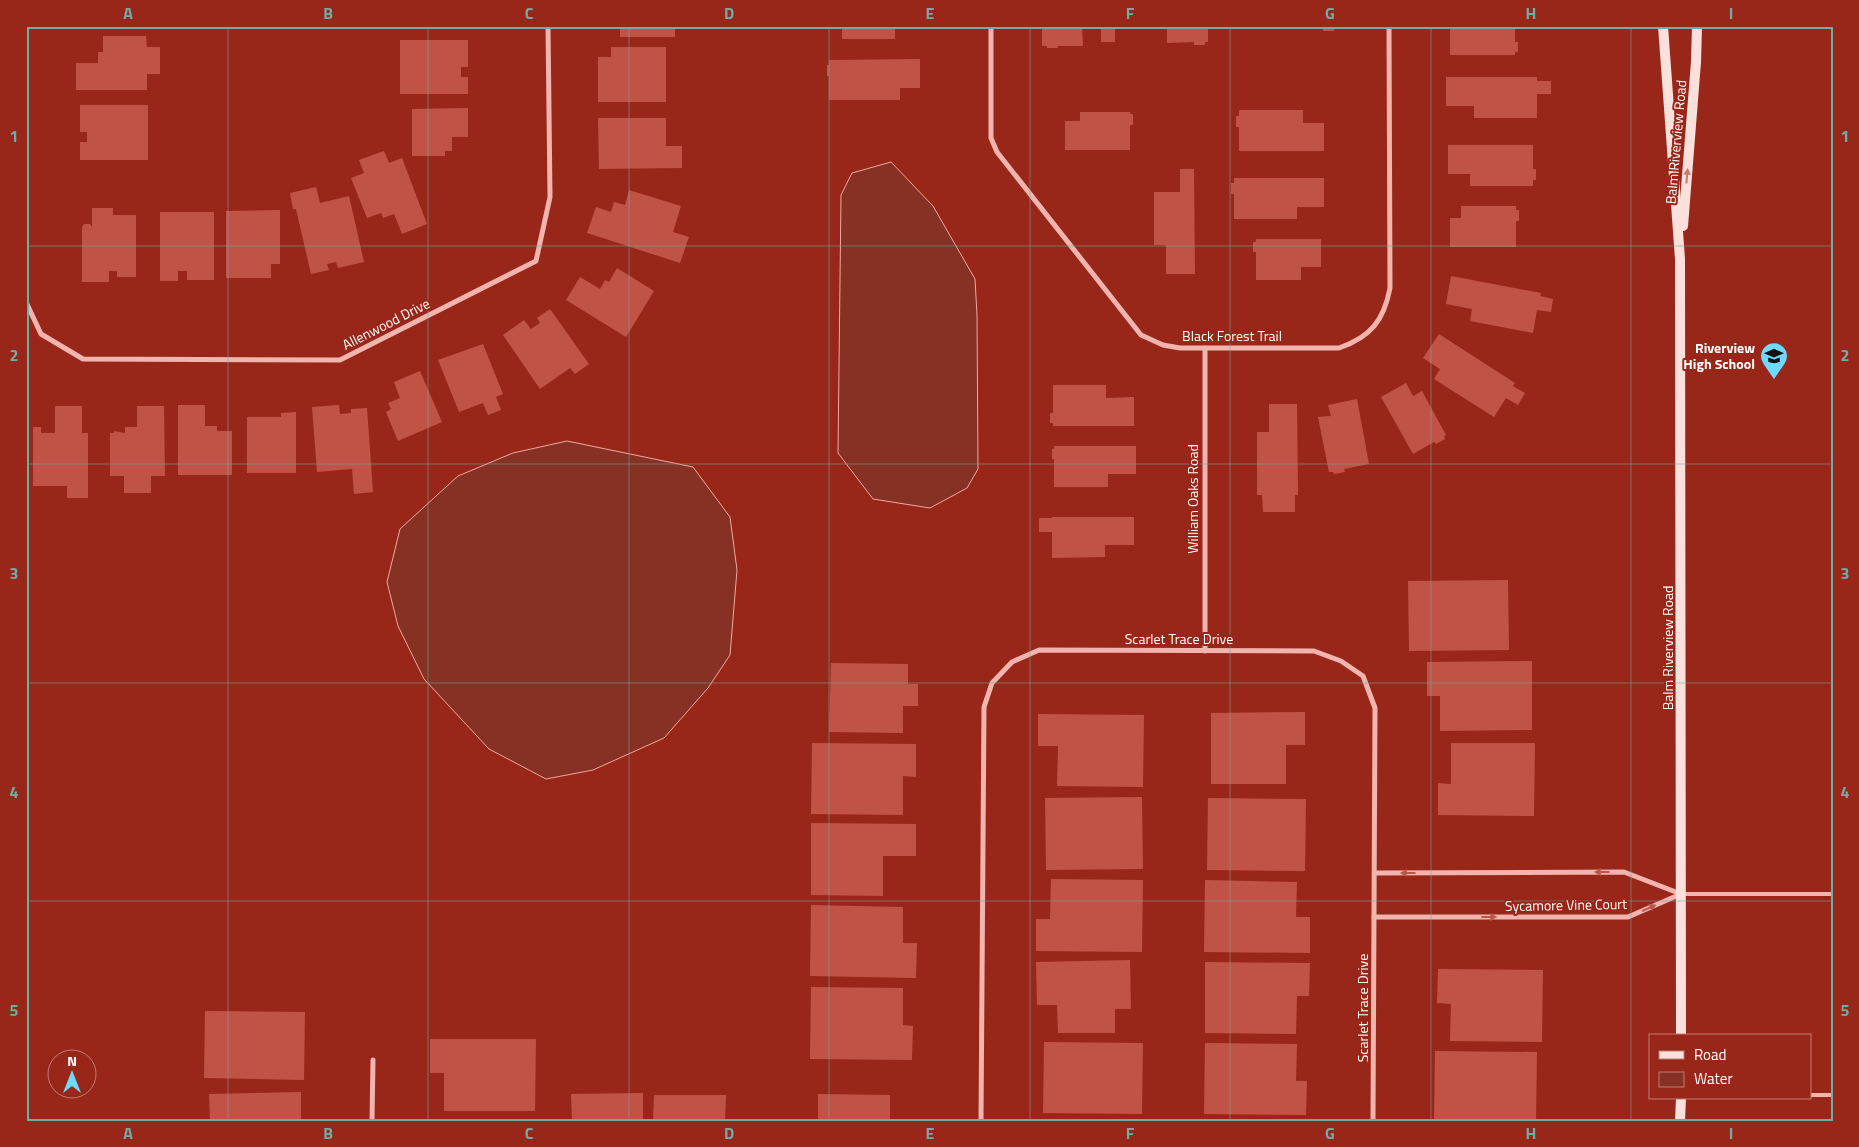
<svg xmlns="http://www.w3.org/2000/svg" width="1859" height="1147" viewBox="0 0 1859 1147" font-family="'Titillium Web',sans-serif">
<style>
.water{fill:#863124;stroke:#f3a8a0}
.building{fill:#c15346}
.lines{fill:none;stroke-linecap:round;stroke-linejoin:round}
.service{stroke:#f1b4ae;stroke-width:4}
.minor{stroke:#f1b4ae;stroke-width:5}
.secondary{stroke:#fce0dc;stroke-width:10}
.oneway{fill:#c67a71}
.oneway2{fill:#b8584d}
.grid{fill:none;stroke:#6fada8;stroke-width:1;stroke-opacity:0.55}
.labels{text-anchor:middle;stroke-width:4;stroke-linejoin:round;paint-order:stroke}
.street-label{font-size:14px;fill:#fff;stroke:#992719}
.poi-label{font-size:14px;font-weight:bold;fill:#fff;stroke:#992719;text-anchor:end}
.neatline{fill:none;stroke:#6fada8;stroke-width:2}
.grid-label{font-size:16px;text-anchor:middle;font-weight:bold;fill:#6fada8}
</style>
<rect width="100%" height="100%" fill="#992719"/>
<g class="water">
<path d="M891,162L933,206L975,279L977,315L978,469L967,488L930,508L873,499L838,453L841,195L852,173Z"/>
<path d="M567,441L693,467L730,517L737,570L730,655L708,688L664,738L593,770L546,779L489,749L424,679L398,626L387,582L400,529L458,476L513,453Z"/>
</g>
<g class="building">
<rect x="620" y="26" width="55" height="11"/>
<rect x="842" y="26" width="53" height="13"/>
<path d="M1042,26H1082L1083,46H1058V48H1047V46H1042Z"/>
<path d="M1098,26H1139V28H1115V42H1101V28H1098Z"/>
<path d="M1167,26H1208V42H1205V45H1194V42L1167,43Z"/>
<path d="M1297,26H1338V28L1334,29V31H1323V29H1297Z"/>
<path d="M1515,26V42H1518V52H1515V55H1450V27Z"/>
<path d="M103,36H146L147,47H160V74H147V90H76V63H98V52H103Z"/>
<path d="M400,40H468V67H461V77H468V94H400Z"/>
<path d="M611,47H666V102H598V57H611Z"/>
<path d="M920,59V88H900V100H829V76H827V65H829V60Z"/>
<path d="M1446,77H1537V81H1551V94H1537V118H1474V106H1446Z"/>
<path d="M80,105H148V160H80V142H87V132H80Z"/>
<path d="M468,108V137H452V151H445V156H412V109Z"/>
<path d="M1239,110H1303V123H1324V151H1239V127H1236V116H1239Z"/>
<path d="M1080,112H1130V114H1133V125H1130V150H1065V121H1080Z"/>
<path d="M598,118H666V146H682V168L599,169Z"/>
<path d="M1448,145H1533V169H1536V180H1533V186H1470V174H1448Z"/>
<path d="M384,151L389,163L402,158L427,224L402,234L394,214L383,218L381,213L367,218L351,178L364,173L359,160Z"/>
<path d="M1180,169H1194L1195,274H1166V245H1154V192H1180Z"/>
<path d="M1234,178H1324V207H1297V219H1234V194H1231V183H1234Z"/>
<path d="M316,187L320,203L349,196L364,262L338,268L336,262L327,264L329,270L311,274L296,209H293L290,193Z"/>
<path d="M629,190L681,206L673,232L689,237L680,263L587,233L596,207L611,212L614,202L625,205Z"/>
<path d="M1461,206H1516V210H1519V221H1516V247H1450V218H1461Z"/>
<path d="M92,208H113V215H136V277H117V271H109V282H82V227L84,224H90L92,227Z"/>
<path d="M280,210V264H271V278H226V211Z"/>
<path d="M160,212H214V280H187V271H178V281H160Z"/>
<path d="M1256,239H1321V267H1301V280H1256V252H1253V242H1256Z"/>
<path d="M617,268L654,291L626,337L566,300L580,277L600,289L605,280L609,282Z"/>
<path d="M1451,276L1541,293L1540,296L1553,299L1551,312L1537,310L1533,333L1470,321L1472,309L1446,304Z"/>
<path d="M550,309L589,364L575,374L570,368L540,389L503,335L524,320L531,329L540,323L537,318Z"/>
<path d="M1439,334L1515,383L1513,386L1525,393L1518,405L1506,398L1494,417L1434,379L1440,369L1423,358Z"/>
<path d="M483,344L503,394L496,397L501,410L488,415L483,403L459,412L438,360Z"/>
<path d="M420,371L442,422L398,441L386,412L391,409L388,403L400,398L394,382Z"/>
<path d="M1406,383L1413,396L1422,391L1446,435L1444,436L1445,439L1436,444L1434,442L1413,454L1381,397Z"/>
<path d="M1053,385H1106V398L1134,397V426H1053V423H1050V413H1053Z"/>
<path d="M1357,399L1369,464L1344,469L1345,472L1334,474L1333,472H1329L1318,417L1331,416L1328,405Z"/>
<path d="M1269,404H1297L1298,495H1295V512H1263L1262,495H1257V432H1269Z"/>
<path d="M178,405H205V426H217V431H232V475H178Z"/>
<path d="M339,405L340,414L351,413V409L367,408L373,492L354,494L352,469L317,472L312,407Z"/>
<path d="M55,406H82V433H88V498H67V486H33V427H41V433H55Z"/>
<path d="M137,406H164L165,476H151V493H124V476H110V433H114V431L125,433V427H137Z"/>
<path d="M296,412V473H247V417H281V413Z"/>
<path d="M1054,446H1136V474H1108V487H1054V459H1052V449H1054Z"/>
<path d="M1052,517H1134V545H1105V557L1052,558V532H1039V518H1052Z"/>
<path d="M1508,580L1509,650L1409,651L1408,581Z"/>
<path d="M1532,661V730L1440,731V696H1427V662Z"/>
<path d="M831,663L908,664V684H918V706H903V733L829,732Z"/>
<path d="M1305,712V745H1286V784H1211V713Z"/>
<path d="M1038,714L1144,715L1143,787L1057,786L1058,746H1038Z"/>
<path d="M812,743L916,744V777L903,776V815L811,814Z"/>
<path d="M1451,743H1535L1534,816L1438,815V783L1451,784Z"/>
<path d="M1142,797L1143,869L1046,870L1045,798Z"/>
<path d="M1208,798L1306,799L1305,871L1207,870Z"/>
<path d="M811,823L916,824V856H883V896L811,895Z"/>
<path d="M1051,879L1143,880L1142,952L1036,951V919H1050Z"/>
<path d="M1205,880L1297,882L1296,917H1310V953L1204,952Z"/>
<path d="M811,905L903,907V943H917L916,978L810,976Z"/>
<path d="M1130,960L1131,1009H1115V1033H1058L1057,1005H1037L1036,962Z"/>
<path d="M1205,962L1310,963L1309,996H1297L1296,1034L1205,1033Z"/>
<path d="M1438,969L1543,970L1542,1042L1450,1041L1451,1004L1437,1003Z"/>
<path d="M811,987L903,988V1025L913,1026L912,1060L810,1059Z"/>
<path d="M205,1011L305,1012L304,1080L204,1078Z"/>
<path d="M430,1039H536L535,1111H444V1073H430Z"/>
<path d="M1044,1042L1143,1043L1142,1114L1043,1113Z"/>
<path d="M1205,1043L1297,1044L1296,1081H1307L1306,1115L1204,1114Z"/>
<path d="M1435,1051L1537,1052L1536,1121H1434Z"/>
<path d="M301,1092V1121H210L209,1094Z"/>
<path d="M643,1093V1121H572L571,1094Z"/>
<path d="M818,1094L890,1095V1121H818Z"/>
<path d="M654,1095H726L725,1121H653Z"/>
</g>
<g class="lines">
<g class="service">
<path d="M1682,894H1833"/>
<path d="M1810,1095H1833"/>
</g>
<g class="minor">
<path d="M991,26V138L997,152L1141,335L1163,345L1180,348H1339C1371,337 1384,320 1390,288L1389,26"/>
<path d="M26,302L41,334L83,359L340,360L536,261L550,197L548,26"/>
<path d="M1205,348V651"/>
<path d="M1375,873L1624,872L1681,894"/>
<path d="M1374,917H1628L1681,894"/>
<path d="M372,1121L373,1060"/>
<path d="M981,1121L984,707L992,683L1012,662L1039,650L1314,651L1341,661L1363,676L1375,708L1373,1121"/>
</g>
<g class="secondary">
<path d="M1663,26L1680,259L1681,1036"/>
<path d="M1683,226L1696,62L1697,26"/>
<path d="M1680,1121L1681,1098"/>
</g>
</g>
<defs><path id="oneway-solid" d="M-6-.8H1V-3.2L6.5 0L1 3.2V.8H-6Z" transform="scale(1.25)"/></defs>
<use class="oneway" href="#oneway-solid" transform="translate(1687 176) rotate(-85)"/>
<g class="oneway2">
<use href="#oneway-solid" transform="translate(1602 872) rotate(180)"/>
<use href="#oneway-solid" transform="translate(1408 873) rotate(180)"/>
<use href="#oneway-solid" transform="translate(1649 908) rotate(-24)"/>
<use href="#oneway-solid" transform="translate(1489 917)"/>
</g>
<path class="grid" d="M228,26V1121M428,26V1121M629,26V1121M829,26V1121M1030,26V1121M1230,26V1121M1431,26V1121M1631,26V1121M26,246H1833M26,464H1833M26,683H1833M26,901H1833"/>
<defs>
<g id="school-pin" transform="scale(1.4375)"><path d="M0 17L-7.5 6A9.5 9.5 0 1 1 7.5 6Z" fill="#6ed9ff" stroke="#992719"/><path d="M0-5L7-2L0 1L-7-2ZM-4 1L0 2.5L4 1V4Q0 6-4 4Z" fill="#111"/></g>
</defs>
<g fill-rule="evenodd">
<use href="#school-pin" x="1774" y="356"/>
</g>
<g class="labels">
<g class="street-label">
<text transform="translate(1676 142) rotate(-85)" y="5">Balm Riverview Road</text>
<text transform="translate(386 324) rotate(-27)" y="5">Allenwood Drive</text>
<text x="1232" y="341">Black Forest Trail</text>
<text transform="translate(1193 499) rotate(-90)" y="5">William Oaks Road</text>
<text x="1179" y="644">Scarlet Trace Drive</text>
<text transform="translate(1668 648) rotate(-90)" y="5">Balm Riverview Road</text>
<text transform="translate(1566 905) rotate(-1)" y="5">Sycamore Vine Court</text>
<text transform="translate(1363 1008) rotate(-90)" y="5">Scarlet Trace Drive</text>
</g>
<g class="poi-label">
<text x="1755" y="353">Riverview<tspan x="1755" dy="16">High School</tspan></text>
</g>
</g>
<rect width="1859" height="1147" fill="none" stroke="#992719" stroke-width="55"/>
<rect x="1649" y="1034" width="162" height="65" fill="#992719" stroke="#c27d75"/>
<rect x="1659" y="1051" width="25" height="8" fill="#fce0dc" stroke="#c27d75"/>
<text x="1694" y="1060" font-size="15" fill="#ffffff">Road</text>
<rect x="1659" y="1072" width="25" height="15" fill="#863124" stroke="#c27d75"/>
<text x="1694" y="1084" font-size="15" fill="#ffffff">Water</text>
<g transform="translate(72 1074)"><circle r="24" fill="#992719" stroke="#c27d75"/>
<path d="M0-4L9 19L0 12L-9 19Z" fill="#6ed9ff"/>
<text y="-8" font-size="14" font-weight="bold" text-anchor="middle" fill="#ffffff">N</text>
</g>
<rect x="28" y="28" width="1804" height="1092" class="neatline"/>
<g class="grid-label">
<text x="128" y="19">A</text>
<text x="328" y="19">B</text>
<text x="529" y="19">C</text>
<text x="729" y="19">D</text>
<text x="930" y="19">E</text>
<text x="1130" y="19">F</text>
<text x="1330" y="19">G</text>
<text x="1531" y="19">H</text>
<text x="1731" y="19">I</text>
<text x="14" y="142">1</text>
<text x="1845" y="142">1</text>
<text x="14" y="361">2</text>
<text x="1845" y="361">2</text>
<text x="14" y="579">3</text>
<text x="1845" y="579">3</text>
<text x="14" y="798">4</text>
<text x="1845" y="798">4</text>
<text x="14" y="1016">5</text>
<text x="1845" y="1016">5</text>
<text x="128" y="1139">A</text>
<text x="328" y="1139">B</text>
<text x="529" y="1139">C</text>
<text x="729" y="1139">D</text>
<text x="930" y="1139">E</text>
<text x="1130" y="1139">F</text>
<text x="1330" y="1139">G</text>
<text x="1531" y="1139">H</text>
<text x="1731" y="1139">I</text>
</g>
</svg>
